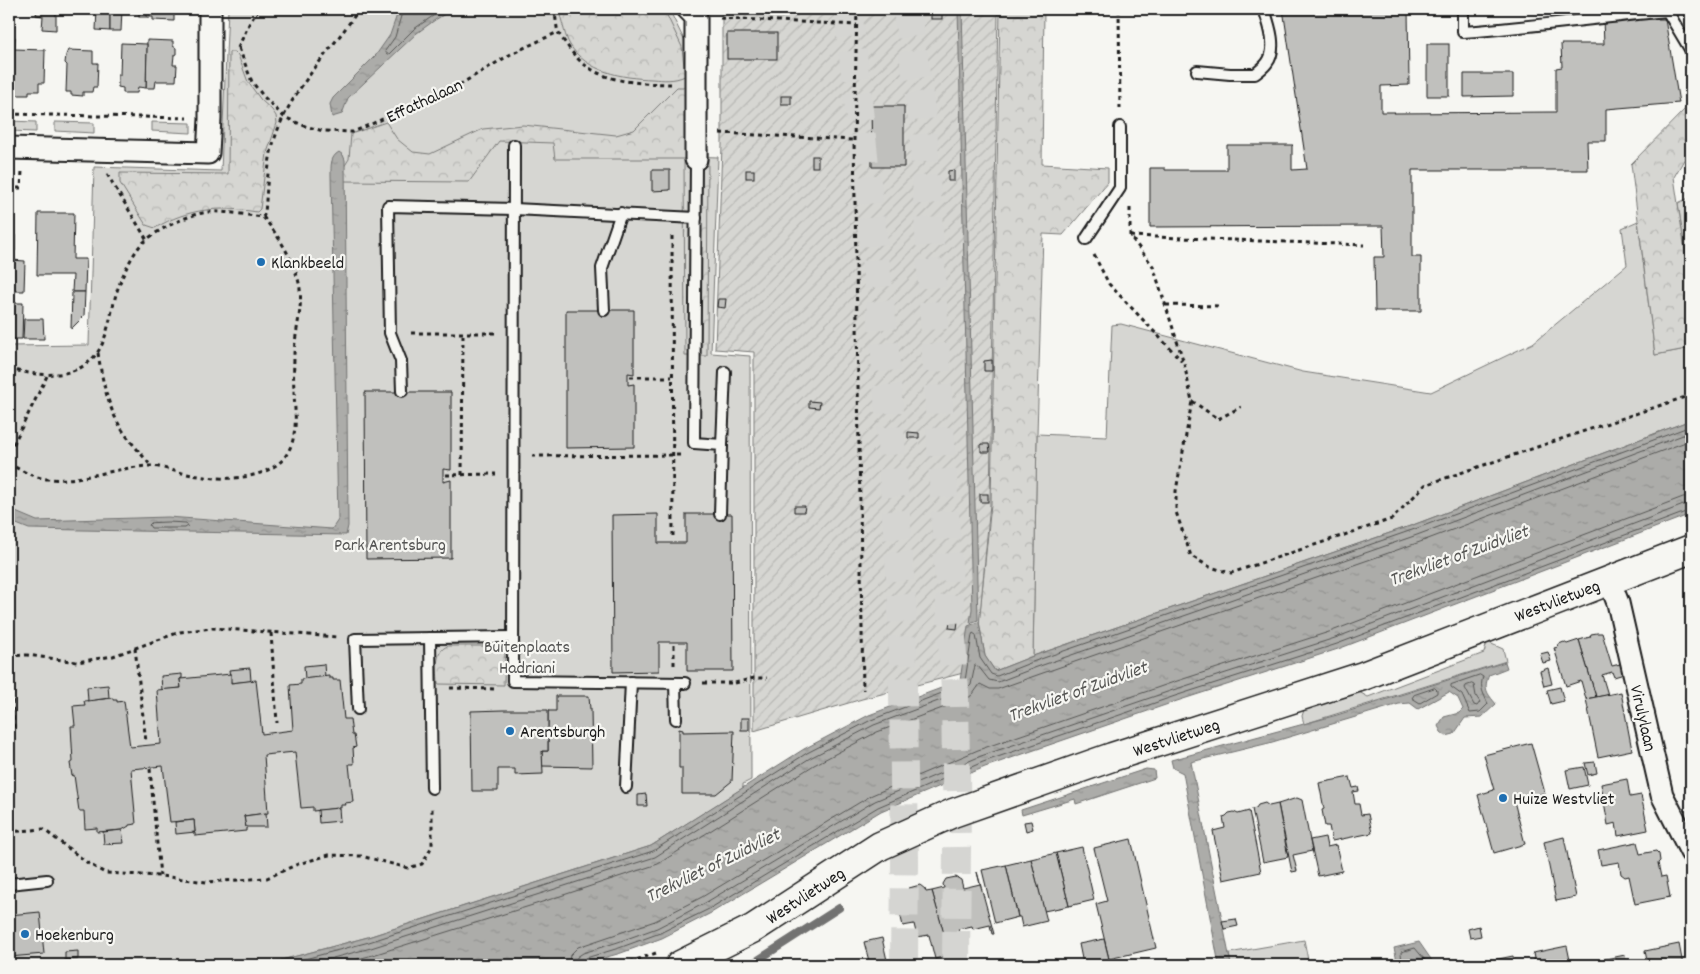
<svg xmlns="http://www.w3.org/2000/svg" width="1700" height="974" viewBox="0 0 1700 974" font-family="Dekko,sans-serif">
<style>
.green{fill:#d6d6d2;stroke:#797977}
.forest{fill:url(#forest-crowns);stroke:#797977}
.garden{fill:url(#garden-furrows);stroke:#797977}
.water{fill:url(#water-ripples);stroke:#727271}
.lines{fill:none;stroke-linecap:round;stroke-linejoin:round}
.shore{stroke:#565654;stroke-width:1}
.stream{stroke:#727271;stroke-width:8}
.building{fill:#c0c0bd;stroke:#1c1c1c}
.primary-tunnel{stroke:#d5d5d2;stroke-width:28;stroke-dasharray:28 14;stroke-linecap:butt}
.lane-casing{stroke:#1c1c1c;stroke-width:14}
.street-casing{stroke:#1c1c1c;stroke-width:25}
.secondary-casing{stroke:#1c1c1c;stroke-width:31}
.path{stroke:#1c1c1c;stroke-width:3;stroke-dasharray:4 4;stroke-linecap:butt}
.lane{stroke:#f6f6f2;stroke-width:10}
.street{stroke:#f6f6f2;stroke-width:21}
.secondary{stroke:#f6f6f2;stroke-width:28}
.poi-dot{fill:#1f6fb2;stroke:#f6f6f2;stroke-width:2}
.labels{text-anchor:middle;stroke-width:4.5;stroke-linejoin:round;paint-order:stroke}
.street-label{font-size:18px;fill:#1c1c1c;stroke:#f6f6f2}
.poi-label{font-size:18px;fill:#1c1c1c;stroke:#f6f6f2;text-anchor:start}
.park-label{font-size:18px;fill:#545453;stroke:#f6f6f2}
.water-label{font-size:19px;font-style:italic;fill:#565654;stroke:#f6f6f2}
</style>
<defs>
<pattern id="forest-crowns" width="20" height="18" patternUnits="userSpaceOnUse" patternTransform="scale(1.25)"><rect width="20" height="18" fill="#d6d6d2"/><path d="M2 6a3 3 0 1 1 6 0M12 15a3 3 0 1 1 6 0" fill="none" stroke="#b7b7b4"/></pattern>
<pattern id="garden-furrows" width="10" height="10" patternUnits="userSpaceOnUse" patternTransform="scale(1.25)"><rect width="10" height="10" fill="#d6d6d2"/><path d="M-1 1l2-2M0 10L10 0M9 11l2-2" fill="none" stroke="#b7b7b4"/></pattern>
<pattern id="water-ripples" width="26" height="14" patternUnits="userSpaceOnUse" patternTransform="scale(1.25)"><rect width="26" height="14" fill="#acaca9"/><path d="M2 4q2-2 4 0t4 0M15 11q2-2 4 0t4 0" fill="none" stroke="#939391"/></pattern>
</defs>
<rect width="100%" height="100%" fill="#f6f6f2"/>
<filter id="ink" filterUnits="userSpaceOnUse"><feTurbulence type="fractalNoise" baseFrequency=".02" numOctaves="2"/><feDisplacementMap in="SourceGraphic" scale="10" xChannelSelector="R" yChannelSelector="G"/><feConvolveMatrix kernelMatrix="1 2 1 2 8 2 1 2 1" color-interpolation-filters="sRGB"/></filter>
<g filter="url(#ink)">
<g class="green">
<path d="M228,9H669L687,46V156L718,157L711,353L750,356L751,780L743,784V788L651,846L368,937L263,965H9V346L89,345L94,167L221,171Z"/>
<path d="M9,121L36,122V132L9,131Z"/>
<path d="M55,122L94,123V133L55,131Z"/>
<path d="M152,122L191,123V133L152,131Z"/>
<path d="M1691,197V291L1678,203Z"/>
<path d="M1638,221L1655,355L1691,348V420L1413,525L1033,656L1037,434L1107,437L1112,325L1121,324L1303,372L1431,392L1533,343L1627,265L1622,228Z"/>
<path d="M1487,642L1503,649L1506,661L1304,724L1302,716L1304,710L1359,692L1368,697L1484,653Z"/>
<path d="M1304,940L1309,965H1231L1229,953Z"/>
</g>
<g class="forest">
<path d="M585,9H664L682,47L685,76C674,81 664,80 652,79C622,78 587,72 570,45C565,37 563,24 560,15Z"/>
<path d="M1000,9H1044L1042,164L1108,168V182L1063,235L1043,234L1037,434L1033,656L995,671L985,656L979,622L991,504Z"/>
<path d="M1691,15V152L1688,153L1674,177L1691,291V348L1655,355L1631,164L1688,106L1689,18Z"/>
<path d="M229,52H235L238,55L248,82L261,100L272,110L276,116L277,123L267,153L260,209L257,212C219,206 189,208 155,228L146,225L120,183V173L228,174Z"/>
<path d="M677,87H686L685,140L708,149L707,356H685L684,159H555L553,143L499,141L469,182L344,181V167L349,159L351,134L386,122L397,139L413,152L430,154L483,129L523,125L616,135L634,130Z"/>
<path d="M448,646H499L505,651L504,685L438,684C438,672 433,651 448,646Z"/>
</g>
<path class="garden" d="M722,9H998L990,504L975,670L862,699L754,731V352L715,349L722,145Z"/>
<g class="water">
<path d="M399,9H453L435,20L417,33L348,98L342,114L332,117L330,104L333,98L376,55L390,35Z"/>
<path d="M958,9H962L978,620L970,623L972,609Z"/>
<path d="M339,152L343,155L345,160L348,526L346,535L29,529L9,521V508L18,513L37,521L168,517L332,529L338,520L331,175C331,166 330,157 339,152Z"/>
<path d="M1691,420V514L1338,649L1177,701L985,767L881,811L711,913L662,938L621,953L579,965H263L368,937L651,846L804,749L869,715L960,681L968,626L979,622L985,656L995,671L1033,656L1413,525Z"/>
<path d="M1505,662L1507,668L1489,675C1483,689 1487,693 1496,704L1482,717L1465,718L1454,734L1446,736L1441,732L1438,726L1444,717L1459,713L1463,709L1458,698L1449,692L1418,709L1410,703L1399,704L1269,743L1191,762L1231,965H1219L1183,773L1173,768L1171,760L1337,715Z"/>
<path d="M1146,769L1154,770L1155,778L1076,804L1075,799L1022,815L1021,810Z"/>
<path d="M1419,942L1435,965H1398L1394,948Z"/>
</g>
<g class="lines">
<g class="shore">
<path d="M403,9L395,37L385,51L387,54H389L414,29L443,9"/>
<path d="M168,522L186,523L188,526L185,528H151L149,525L151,523Z"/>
<path d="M1480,675L1483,677C1479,688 1484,694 1488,704L1480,712L1470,713L1462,695L1451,687V685Z"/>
<path d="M1472,684L1474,685L1476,696L1480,702L1477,706L1474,705L1465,688L1466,686Z"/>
<path d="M1435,688L1437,690V693L1420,703L1412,698L1414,695Z"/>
<path d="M282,965L369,942L653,851L807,753L871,720L963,685L965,681L972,635L973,633L976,635L980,658L991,674L997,676L1035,661L1415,529L1691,426"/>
<path d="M306,965L371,948L655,857L810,758L874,725L965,691L971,685L975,665L978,666L989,680L998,682L1037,667L1417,535L1691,432"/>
<path d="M335,965L373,955L536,904L658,864L814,765L877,732L967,699L973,694L980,684L990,689H998L1040,674L1420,542L1691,440"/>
<path d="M568,965L570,955L578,947L655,921L702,897L872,795L978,750L1171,683L1332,631L1683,497L1691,496"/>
<path d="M576,965L577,957L583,953L618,942L657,928L705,903L875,801L981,756L1173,690L1335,638L1686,504L1691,503"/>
<path d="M582,965L583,961L586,958L619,948L660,933L709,909L878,807L983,762L1175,696L1337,644L1691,510"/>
<path d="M1402,965L1401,952L1415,948L1429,965"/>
</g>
<path class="stream" d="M750,965L839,908"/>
</g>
<g class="building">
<rect x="9" y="9" width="5" height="18"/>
<path d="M37,9H56V30L42,29L43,16L36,15Z"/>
<path d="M97,9H110V31L96,30Z"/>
<path d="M110,9H122L121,31H110Z"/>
<rect x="139" y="9" width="8" height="8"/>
<path d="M147,9H174V21L153,20V17H147Z"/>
<path d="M1283,9H1408L1409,85L1381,86V112H1395L1394,113L1556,112V68L1562,67L1561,44H1604L1603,19H1665L1679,103L1606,109V141H1587L1588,170H1412V257H1421V311H1375L1374,257H1384L1383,226L1150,227V168H1165V170H1227V145H1293L1292,146V170L1307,169Z"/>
<rect x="931" y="13" width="11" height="6"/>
<rect x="727" y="33" width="50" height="26"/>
<path d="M9,37H15L13,82H9Z"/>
<path d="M147,40L173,41V46L176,48V54L174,55L173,65H177L176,81H156L155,88H146Z"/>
<path d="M121,43L147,44L146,88L138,87L137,93H123V88L118,87V75H120Z"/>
<rect x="1427" y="44" width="22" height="52"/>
<path d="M14,49L45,50L44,83H39V91H29V95H16V91H13Z"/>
<path d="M68,50L93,51V63H98L97,87H93L92,92H83V96L71,95V92H66L67,65L65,63L66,55Z"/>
<rect x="907" y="65" width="8" height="8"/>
<path d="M1464,74H1513V96L1464,97Z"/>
<rect x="781" y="96" width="10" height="8"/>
<path d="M871,106H904V167H872Z"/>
<rect x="812" y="156" width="6" height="11"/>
<path d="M652,170H670V190L652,191Z"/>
<rect x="746" y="170" width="8" height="8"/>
<path d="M954,170V181H948V171Z"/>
<path d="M9,212H11V235H15V251H9Z"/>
<path d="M38,213H74L73,259H86L85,292H72L73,275H37Z"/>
<path d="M12,260L25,261L24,291H11Z"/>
<path d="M72,292H85L84,316L71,329Z"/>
<path d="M718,299H726L725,308L717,307Z"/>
<path d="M10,303H23L22,339H10Z"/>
<path d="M566,310H634V374L628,373V385L634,384V447L566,448Z"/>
<path d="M24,319H43L44,339H23Z"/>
<path d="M992,360V371H984V361Z"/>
<path d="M365,392H451V470L443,469V482L451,480V558L366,559Z"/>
<path d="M809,401L820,402L819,408L809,407Z"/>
<path d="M908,432L919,433V438H908Z"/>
<path d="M981,444H989L990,452H981Z"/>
<rect x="980" y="494" width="8" height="8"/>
<path d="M794,506H805L804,512H794Z"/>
<path d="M658,514V543H686V514H732L733,671H687V642H659V671L613,672L612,515Z"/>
<path d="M950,620L958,621L957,629L949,628Z"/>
<path d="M1597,633H1602L1612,666L1620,664L1624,674L1614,677L1612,672L1602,675L1608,695L1596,697L1579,640L1590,637L1591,634Z"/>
<path d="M1579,640L1596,697L1586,699L1581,681L1566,686L1554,648L1558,647L1559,644L1564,642L1567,644Z"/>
<path d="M1548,652L1551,661L1543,663L1540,654Z"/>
<path d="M324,664L325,677L305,679L304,666Z"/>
<path d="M250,668L251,681L231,683L229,670Z"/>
<path d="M1548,668L1552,684L1544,686L1540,671Z"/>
<path d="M182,674V678L180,679L181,688L162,690L161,676Z"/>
<path d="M231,674V683L256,680L262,734L293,730L290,685L301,684V679L329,676V678H333V680H340L344,719H350L352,735H354L356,747L353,748L354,764H349L353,802L345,803L346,805H341V808H339L313,811V807L301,808L295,752L264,755L268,813L244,816L246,827L247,828H246V831L195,836V833H193L195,832L194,820L170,822L163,766L131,769L136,824L129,825V826L122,830L97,832V828L85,829L84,811H79L74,775L72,776L70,763L73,762L71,726H75L73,706L85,705L84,701L113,698V700H117V702L124,701L130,747L161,744L157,690L181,688L180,679Z"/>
<path d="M108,685L109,698L88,701L87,687Z"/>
<path d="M1560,687L1564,701L1551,704L1547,690Z"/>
<path d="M1621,692L1632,750L1598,757L1586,699Z"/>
<path d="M556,696H589L590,709H591L592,767L542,766V751H548V711H556Z"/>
<path d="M503,710H548V751H542L543,774L515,775V769H498V791H472L471,711Z"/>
<rect x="741" y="718" width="8" height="12"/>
<path d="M679,729L683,730V732L734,731L732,781L716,794H682V768H679Z"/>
<path d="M1531,743L1545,793L1514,801L1525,844L1494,853L1478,795L1494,790L1484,755Z"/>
<path d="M1595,762L1597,773L1588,775L1585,763Z"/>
<path d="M1584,767L1588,785L1570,789L1566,770Z"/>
<path d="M1350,777L1353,788L1358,787L1359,791L1353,792L1355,804H1359L1361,815L1368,814L1372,833L1332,841L1329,826H1325L1322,810L1324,809L1319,783Z"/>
<path d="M1627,779L1630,797L1641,795L1648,830L1618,836L1616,823L1608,825L1601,784Z"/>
<path d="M646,794L647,806H638V795Z"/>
<path d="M1297,798L1302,800L1312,851L1293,855L1297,871L1292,872L1278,804Z"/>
<path d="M1265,803L1269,806L1278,804L1288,857L1263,862L1252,809L1256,808L1258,805Z"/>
<path d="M339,808L340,821L319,823L318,810Z"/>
<path d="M1249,811L1261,872L1223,880L1213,831L1225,828L1223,817L1226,816L1229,813L1234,812L1238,814Z"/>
<path d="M266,813L267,827H246L244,816Z"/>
<path d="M194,820L195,832L176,834L175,822Z"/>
<path d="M1031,821L1033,829L1026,831L1024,822Z"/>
<path d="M122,830L124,843L104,844L103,832Z"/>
<path d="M1325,837L1327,847L1336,845L1342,871L1318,876L1310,840Z"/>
<path d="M1564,837L1576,897L1556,901L1544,842Z"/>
<path d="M1131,839L1156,948L1109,959L1096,904L1107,901L1094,848Z"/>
<path d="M1637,842L1640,854L1656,851L1659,854L1660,861L1658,863L1661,877L1666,876L1670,897L1635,904L1629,876L1625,877L1621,874L1619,862L1601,865L1598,850Z"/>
<path d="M1082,847L1094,900L1069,906L1056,853Z"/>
<path d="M1056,853L1069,906L1044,911L1031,859Z"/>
<path d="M1031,859L1047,921L1022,927L1020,917H1018L1006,865Z"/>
<path d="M1006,865L1018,917L995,923L982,870Z"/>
<path d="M977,872L994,934H992L990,925L973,929L972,926L958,929L962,942L947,946L932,891L944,888L943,884L946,879L956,877L961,880L963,888L980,884Z"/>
<path d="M920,885L925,889L926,892L932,891L950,955L935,959L929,935L917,937L914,924L903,926L899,909L910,907L906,893L909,888Z"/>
<path d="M40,912L44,954L9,957V915Z"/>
<path d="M1236,919L1238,926L1224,929L1222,921Z"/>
<path d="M1479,926L1481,936L1470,938L1468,929Z"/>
<path d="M882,938L888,965H870L864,942Z"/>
<path d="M1104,939L1109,959L1083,964L1079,944Z"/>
<path d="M1679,944L1683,965H1648L1645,951Z"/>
<path d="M1567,946L1571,965H1535L1533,953Z"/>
<path d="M78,951V959L65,960V952Z"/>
<path d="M1625,955L1627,965H1592L1591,962Z"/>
<path d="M1513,956L1515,965H1479V963Z"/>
<path d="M1012,959L1013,962L1028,959L1030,965H1005L1004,962Z"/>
<path d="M1055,959L1057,965H1036V964Z"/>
</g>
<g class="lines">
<g class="primary-tunnel">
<path d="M848,9L884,339L902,604L905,862L904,965"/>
<path d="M907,9L923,125L955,692L957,848L956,965"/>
</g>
<g class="lane-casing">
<g id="lane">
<path d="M1463,9V32C1531,27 1598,18 1666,11"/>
<path d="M1666,9L1691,51"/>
<path d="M1197,71L1230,74H1255C1259,71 1264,67 1267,63C1278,49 1269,24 1264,9"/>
<path d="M514,145L513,681L685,683"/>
<path d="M696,159L694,443L722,445L720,514"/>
<path d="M1086,239L1120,188V127"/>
<path d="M604,310L602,268L621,213"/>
<path d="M402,391L401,361L390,333L388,206L514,209L696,218"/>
<path d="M722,445L725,372"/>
<path d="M430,638L432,788"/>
<path d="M675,683L676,719"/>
<path d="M358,709L355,639L513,637"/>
<path d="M626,787L631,682"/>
<path d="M9,884L47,880"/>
</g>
</g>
<g class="street-casing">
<g id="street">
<path d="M688,9L696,17V159"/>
<path d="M9,148L208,153L210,119V9"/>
<path d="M1609,580L1618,603L1662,795L1691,852"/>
</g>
</g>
<g class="secondary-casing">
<path id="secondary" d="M680,965L754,928L880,846L953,813L1112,757L1363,676L1691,549"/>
</g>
<g class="path">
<path d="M554,9C556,16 556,25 558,32C560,36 564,41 567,45C591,83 631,83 671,84"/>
<path d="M857,9L854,140L863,690"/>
<path d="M1119,9L1120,111"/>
<path d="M720,18L857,25"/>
<path d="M238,48L250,22L259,9"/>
<path d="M239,48L252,82L264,97L284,117L305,126L323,131L353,132L454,88L511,54L558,32"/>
<path d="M9,114L187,118"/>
<path d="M720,133L854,140"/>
<path d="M107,174L147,240"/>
<path d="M9,188H21L22,171"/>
<path d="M1130,208V236L1153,266L1184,363L1192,401L1176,491V512L1191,556L1210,567L1231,573L1392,519L1425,485L1691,395"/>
<path d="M263,217L265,213C267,192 267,169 272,148C286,93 329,55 359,9"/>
<path d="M672,236L673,540"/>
<path d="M1130,236L1364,245"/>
<path d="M1094,255L1109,284L1182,361"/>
<path d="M1166,305L1222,306"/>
<path d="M411,333H497"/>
<path d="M98,353C102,379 107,405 121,428C129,441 141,453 150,465"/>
<path d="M9,369C37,376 78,381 97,353C108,339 112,305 118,288C123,274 130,259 139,247C151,232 190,213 209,212C227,211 245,215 263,217C277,234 290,254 297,276C306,301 295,328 294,354C294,366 293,377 294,389C294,404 297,419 294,434C293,444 287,457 278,464C253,482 216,480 187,474C175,472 161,466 150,466C116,467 82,482 48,479C34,478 21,470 9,464"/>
<path d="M630,377H672"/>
<path d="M1192,401L1218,419L1241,407"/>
<path d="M9,451L12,447L47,376"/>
<path d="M532,456L680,455"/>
<path d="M446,475L496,474"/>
<path d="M462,475L463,334"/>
<path d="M271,633L277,723"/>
<path d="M9,644L14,728L9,730"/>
<path d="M674,645V665"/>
<path d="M135,648L146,742"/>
<path d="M9,656L27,655L77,662L113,656L180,632L212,628L337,637"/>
<path d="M703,683H735L754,678H767"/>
<path d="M450,688L496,689"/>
<path d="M150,769L160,876"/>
<path d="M9,832L43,829L89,864L105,873L160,876L207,882L267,878L298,864L329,855L361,856L408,868L422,864L432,846V806"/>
<path d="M622,965L656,953"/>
</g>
<use href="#lane" class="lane"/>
<use href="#street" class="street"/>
<use href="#secondary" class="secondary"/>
</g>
</g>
<g class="poi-dot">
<circle cx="261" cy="262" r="5"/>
<circle cx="510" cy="731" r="5"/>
<circle cx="1503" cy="798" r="5"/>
<circle cx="25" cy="934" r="5"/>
</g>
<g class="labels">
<g class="street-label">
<text transform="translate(424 100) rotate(-25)" y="6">Effathalaan</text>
<text transform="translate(1557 600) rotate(-21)" y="6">Westvlietweg</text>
<text transform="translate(1644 718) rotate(77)" y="6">Virulylaan</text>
<text transform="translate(1176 737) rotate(-18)" y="6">Westvlietweg</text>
<text transform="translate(805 895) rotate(-33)" y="6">Westvlietweg</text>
</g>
<g class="poi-label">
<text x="271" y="268">Klankbeeld</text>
<text x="520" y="737">Arentsburgh</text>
<text x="1513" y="804">Huize Westvliet</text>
<text x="35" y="940">Hoekenburg</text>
</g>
<g class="park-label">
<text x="390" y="550">Park Arentsburg</text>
<text x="527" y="652">Buitenplaats<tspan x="527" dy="21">Hadriani</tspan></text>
</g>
<g class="water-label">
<text transform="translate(1458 554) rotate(-20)" y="7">Trekvliet of Zuidvliet</text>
<text transform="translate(1077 690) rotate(-20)" y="7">Trekvliet of Zuidvliet</text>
<text transform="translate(712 864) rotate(-26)" y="7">Trekvliet of Zuidvliet</text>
</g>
</g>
<rect width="1700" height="974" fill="none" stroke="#f6f6f2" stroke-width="30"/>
<rect x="15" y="15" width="1670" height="944" fill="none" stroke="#1c1c1c" stroke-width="2" filter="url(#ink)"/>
</svg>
